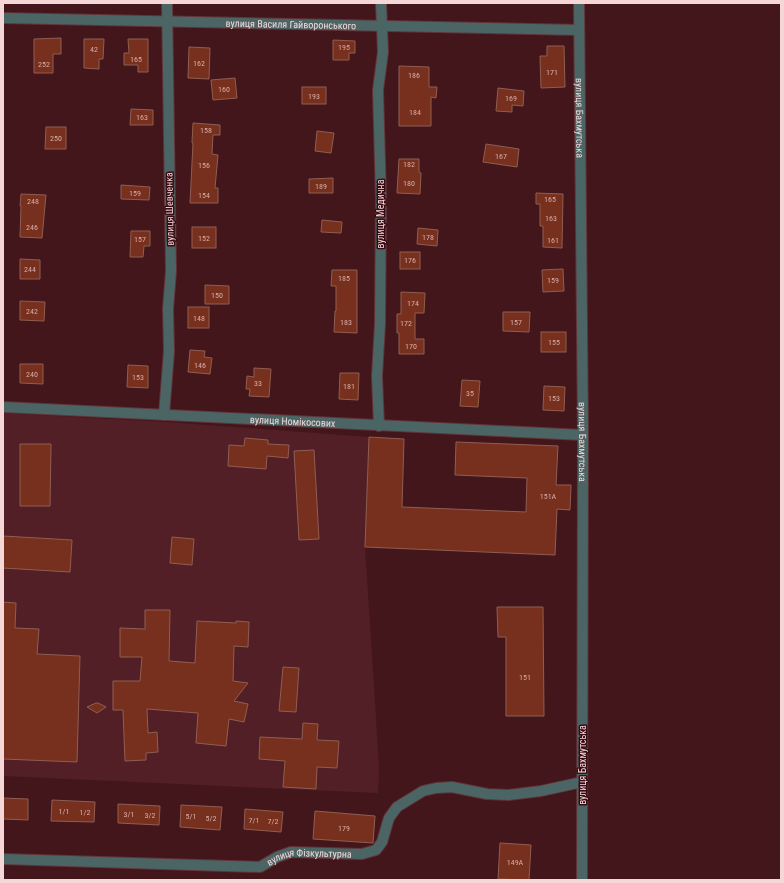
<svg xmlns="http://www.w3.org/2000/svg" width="784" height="883" viewBox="0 0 784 883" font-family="'Roboto Condensed',sans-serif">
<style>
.built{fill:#531f27}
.building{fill:#772f1e;stroke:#905e51}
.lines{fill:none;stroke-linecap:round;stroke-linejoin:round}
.minor-casing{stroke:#60353a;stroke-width:12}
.minor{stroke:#4b6565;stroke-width:10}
.labels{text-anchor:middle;stroke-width:3;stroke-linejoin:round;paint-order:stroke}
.number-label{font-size:8px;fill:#d6adaa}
.street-label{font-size:10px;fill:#f6d7d8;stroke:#370b13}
</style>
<rect width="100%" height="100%" fill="#43161c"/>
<path class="built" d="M3,413L165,422L369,437L365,547L379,766L378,793L3,776Z"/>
<g class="building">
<path d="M61,38V54H53V73H34V39Z"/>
<path d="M84,39H104L103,59H99V69L84,68Z"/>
<path d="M128,39H148V72H138V65H124V53H129Z"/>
<path d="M333,40L355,41V53H349V60H333Z"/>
<path d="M547,46H564L565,87L541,88L540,56H547Z"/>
<path d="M189,47L210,48L209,79L188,78Z"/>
<path d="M399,66L429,67V87H437L436,98L431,97V126H399Z"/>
<path d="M235,78L237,98L213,100L211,80Z"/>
<rect x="302" y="87" width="24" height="17"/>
<path d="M498,88L524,91L523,106L512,105V112L496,111Z"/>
<path d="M131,109L153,110V125H130Z"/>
<path d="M193,123L220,125V135H213L212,154L218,155L215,188H218V203H190L193,143H192Z"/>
<path d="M46,127H66V149H45Z"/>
<path d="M317,131L334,133L331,153L315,151Z"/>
<path d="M486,144L519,149L517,167L483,162Z"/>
<path d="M399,159H419V172L421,173L420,194L397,193Z"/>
<path d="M333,178V193H309V179Z"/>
<path d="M121,185L150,187L149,200L121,199Z"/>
<path d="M536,193L563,194L562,248L543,247V226H540V204H536Z"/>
<path d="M21,194L46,195L42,238L20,237L21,206H20Z"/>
<path d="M322,220L342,222L341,233L321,232Z"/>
<rect x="192" y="227" width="24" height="21"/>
<path d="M418,228L438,230L437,246L417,244Z"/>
<path d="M131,231H150V246H144L143,257H130Z"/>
<rect x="400" y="252" width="20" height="17"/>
<path d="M20,259L40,260V279H20Z"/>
<path d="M563,269L564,291L543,292L542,270Z"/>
<path d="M332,270H357V333L334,332L335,311H336V286H331Z"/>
<path d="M205,285L229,286V304H205Z"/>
<path d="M401,292L425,293L424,313H415V339H424V354H399V333H397V314H401Z"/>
<path d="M20,301L45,302L44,321L20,320Z"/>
<rect x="188" y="307" width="21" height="21"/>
<path d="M503,312H530L529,332L503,331Z"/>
<rect x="541" y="332" width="25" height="20"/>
<path d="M190,350L205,351L204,357L212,358L210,374L188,372Z"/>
<path d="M20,364H43V384L20,383Z"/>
<path d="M128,365L148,366V388L127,387Z"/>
<path d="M254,368L271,369L269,397L249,396L250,389H246L247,376L254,377Z"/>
<path d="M340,373H359L358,400L339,399Z"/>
<path d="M462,380L480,381L478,407L460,406Z"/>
<path d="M544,386L565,387L564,411L543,410Z"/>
<path d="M369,437L404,439L402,507L526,512L527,478L455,475L456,442L558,446L556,485H571L570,510L557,509L555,555L365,547Z"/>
<path d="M245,438L268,440V444L289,445L288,458L267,456L266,469L228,466L229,445L244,446Z"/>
<path d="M20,444H51L50,506H20Z"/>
<path d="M314,450L319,539L299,540L294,451Z"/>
<path d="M3,536L72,540L70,572L3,568Z"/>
<path d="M172,537L194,539L192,565L170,563Z"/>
<path d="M3,602L16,603L15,628L39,629L37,654L80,656L77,762L3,759Z"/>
<path d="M497,607H543L544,716H506V637H498Z"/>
<path d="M145,610H170L169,661L195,663L197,621L236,623V621L249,622L248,647L234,646L233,681L248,683L234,701L248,704L244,722L229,719L226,746L196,743L198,713L147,709L148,733L157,732L158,752L146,753V760L125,761L123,710H113V681H140L142,657H120V628L145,629Z"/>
<path d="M283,667L299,668L296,712L279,711Z"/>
<path d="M96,703H98L106,707L97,713L87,707Z"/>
<path d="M303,723L318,724L317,740L339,741L337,768L317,767L316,789L283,787L285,761L259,759L260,737L302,739Z"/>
<path d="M3,798L28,799V820L3,819Z"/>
<path d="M52,800L95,802L94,822L51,821Z"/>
<path d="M118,804L160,806L159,825L118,823Z"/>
<path d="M181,805L222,807L220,830L180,827Z"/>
<path d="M245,809L283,812L281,832L244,829Z"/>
<path d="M315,811L375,816L373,843L313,839Z"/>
<path d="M500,843L531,845L529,880L498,879Z"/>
</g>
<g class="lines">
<g class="minor-casing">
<g id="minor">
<path id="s1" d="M579,3L583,435L582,880"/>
<path id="s2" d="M3,18L579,30"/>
<path id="s3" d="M3,407L583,435"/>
<path d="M164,415L169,351L168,309L171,271L167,3"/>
<path d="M379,426L377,376L380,324L381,199L378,90L383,52L381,3"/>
<path id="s4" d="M3,859L260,867L277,857L291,852L362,854L376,850L382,842L389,818L397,807L423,791L436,788L452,787L487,794L508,795L541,791L582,782"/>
</g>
</g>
<use href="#minor" class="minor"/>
</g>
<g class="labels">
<g class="number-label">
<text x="344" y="50">195</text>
<text x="94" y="52">42</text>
<text x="136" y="62">165</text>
<text x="199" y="66">162</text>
<text x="44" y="67">252</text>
<text x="552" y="75">171</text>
<text x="414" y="78">186</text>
<text x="224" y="92">160</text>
<text x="314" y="99">193</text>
<text x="511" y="101">169</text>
<text x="415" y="115">184</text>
<text x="142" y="120">163</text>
<text x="206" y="133">158</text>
<text x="56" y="141">250</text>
<text x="501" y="159">167</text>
<text x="409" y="167">182</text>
<text x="204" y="168">156</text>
<text x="409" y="186">180</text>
<text x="321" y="189">189</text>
<text x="135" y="196">159</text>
<text x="204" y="198">154</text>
<text x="550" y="202">165</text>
<text x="33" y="204">248</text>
<text x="551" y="221">163</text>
<text x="32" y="230">246</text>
<text x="428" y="240">178</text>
<text x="204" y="241">152</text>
<text x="140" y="242">157</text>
<text x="553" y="243">161</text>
<text x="410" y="263">176</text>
<text x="30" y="272">244</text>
<text x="344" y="281">185</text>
<text x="553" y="283">159</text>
<text x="217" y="298">150</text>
<text x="413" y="306">174</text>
<text x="32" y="314">242</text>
<text x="199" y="321">148</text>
<text x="346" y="325">183</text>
<text x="516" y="325">157</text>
<text x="406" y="326">172</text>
<text x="554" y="345">155</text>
<text x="411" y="349">170</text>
<text x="200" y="368">146</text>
<text x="32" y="377">240</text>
<text x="138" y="380">153</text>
<text x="258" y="386">33</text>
<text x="349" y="389">181</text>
<text x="470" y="396">35</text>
<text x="554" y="401">153</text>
<text x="548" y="499">151А</text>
<text x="525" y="680">151</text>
<text x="64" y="814">1/1</text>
<text x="85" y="815">1/2</text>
<text x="129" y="817">3/1</text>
<text x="150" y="818">3/2</text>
<text x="191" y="819">5/1</text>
<text x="211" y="821">5/2</text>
<text x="254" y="823">7/1</text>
<text x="273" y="824">7/2</text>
<text x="344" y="831">179</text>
<text x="515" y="865">149А</text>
</g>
<g class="street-label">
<text dy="4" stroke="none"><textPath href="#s2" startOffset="288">вулиця Василя Гайворонського</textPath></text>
<text dy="4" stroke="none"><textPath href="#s1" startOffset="115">вулиця Бахмутська</textPath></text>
<text transform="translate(169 209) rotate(-91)" y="4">вулиця Шевченка</text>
<text transform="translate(380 214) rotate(-90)" y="4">вулиця Медична</text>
<text dy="4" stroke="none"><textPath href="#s3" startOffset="290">вулиця Номікосових</textPath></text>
<text dy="4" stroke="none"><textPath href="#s1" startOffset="439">вулиця Бахмутська</textPath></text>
<text transform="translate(582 765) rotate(-90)" y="4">вулиця Бахмутська</text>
<text dy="4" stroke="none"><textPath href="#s4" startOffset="309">вулиця Фізкультурна</textPath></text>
</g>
</g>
<rect width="784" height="883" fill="none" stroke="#f6d7d8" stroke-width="8"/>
</svg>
